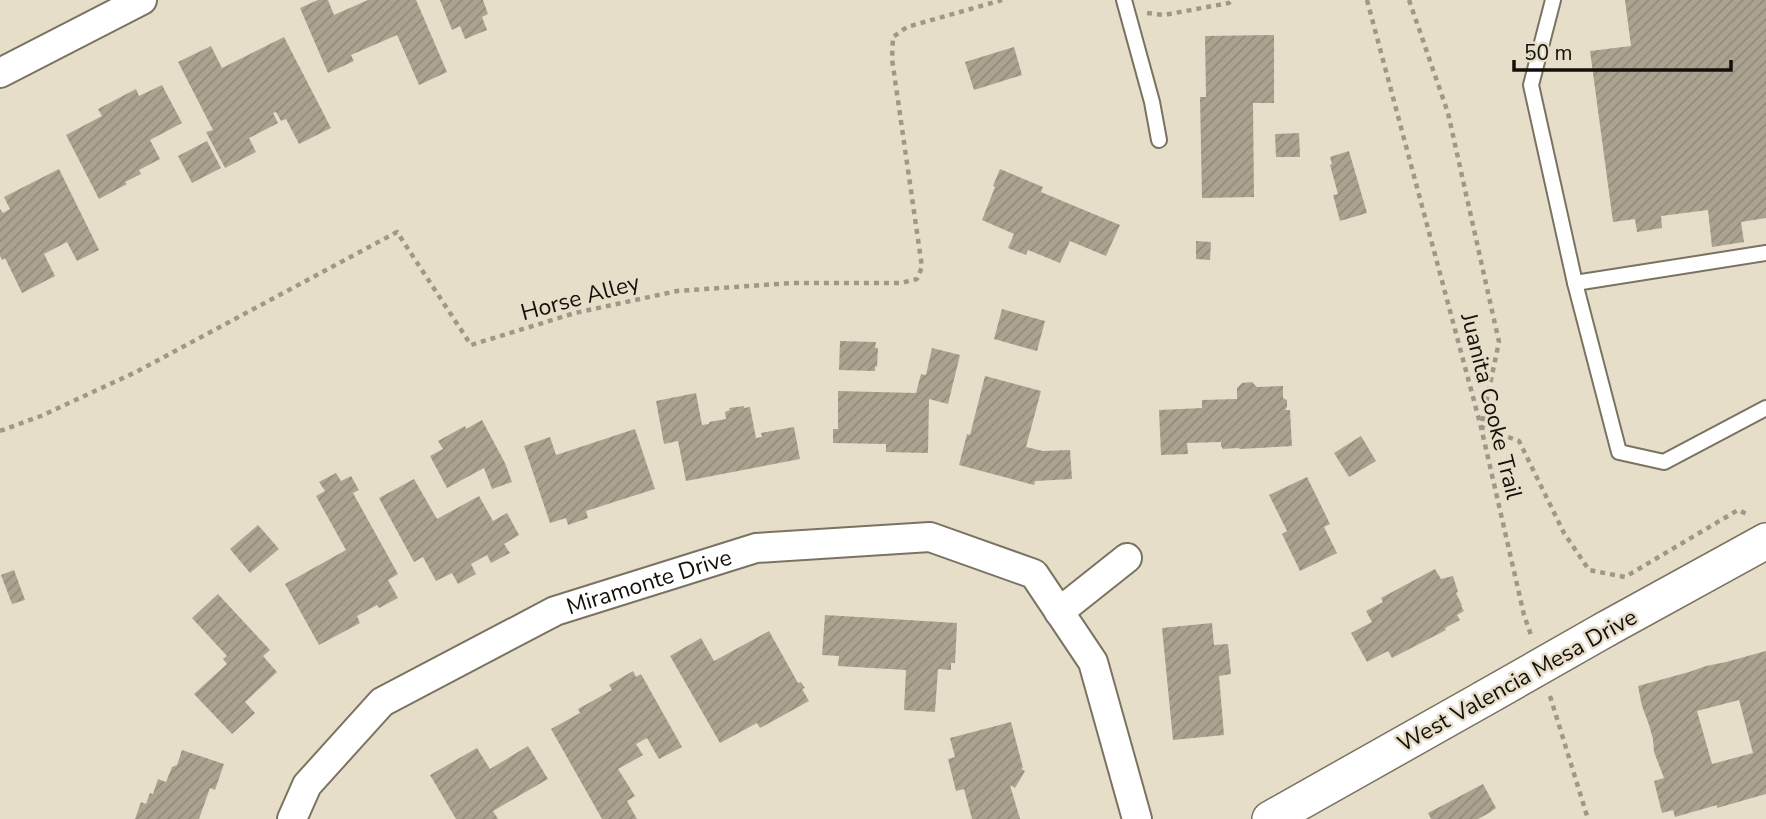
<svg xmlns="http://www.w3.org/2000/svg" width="1766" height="819" viewBox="0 0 1766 819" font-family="'Nunito Sans',sans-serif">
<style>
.building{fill:url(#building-hatch);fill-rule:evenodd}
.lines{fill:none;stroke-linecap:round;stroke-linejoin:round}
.service-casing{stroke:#7b7361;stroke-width:18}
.minor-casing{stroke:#7b7361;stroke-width:32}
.tertiary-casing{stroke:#7b7361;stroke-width:38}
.path{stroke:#9f9889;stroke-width:4.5;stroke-dasharray:5 5;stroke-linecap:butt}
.service{stroke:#fff;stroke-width:14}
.minor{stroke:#fff;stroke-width:28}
.tertiary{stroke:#fff;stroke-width:35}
.tertiary-bridge-casing{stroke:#7b7361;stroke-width:38;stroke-linecap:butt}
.tertiary-bridge{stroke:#fff;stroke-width:35}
.labels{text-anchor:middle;stroke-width:5;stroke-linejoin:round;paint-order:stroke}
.street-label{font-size:23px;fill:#13100a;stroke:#e7deca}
</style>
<defs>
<pattern id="building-hatch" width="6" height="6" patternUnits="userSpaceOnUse" patternTransform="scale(1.75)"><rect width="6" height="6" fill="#aba390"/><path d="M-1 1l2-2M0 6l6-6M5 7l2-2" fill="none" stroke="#928b7b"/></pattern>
</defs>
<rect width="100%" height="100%" fill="#e7deca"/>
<g class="building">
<path d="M318,0H328L334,15L368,0H416L447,72L419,85L397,35L351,55L354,61L328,73L300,8Z"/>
<path d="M440,0H483L488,14L482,17L487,30L465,39L460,26L452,30Z"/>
<path d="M1625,0H1766V218L1741,222L1744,242L1712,247L1708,210L1661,216L1662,228L1637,232L1635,219L1613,222L1590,51L1631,46Z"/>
<path d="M1274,35V103H1253L1254,197L1202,198L1200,97H1206L1205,36Z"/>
<path d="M284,37L331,128L299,144L286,119L281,121L276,112L273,113L278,123L249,138L256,152L225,168L206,132L213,130L178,62L211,46L222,68Z"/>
<path d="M1014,47L1022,75L974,90L965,62Z"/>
<path d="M162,85L182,123L150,140L160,159L139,170L141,174L125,182L127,184L99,199L66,135L102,116L98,109L136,89L139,96Z"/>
<path d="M1299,133L1300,157H1276L1275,134Z"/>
<path d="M207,141L221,168L192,183L178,156Z"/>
<path d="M1349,151L1367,213L1340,221L1333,195L1338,194L1330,165L1332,164L1330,157Z"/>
<path d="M59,169L99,250L77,261L67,242L44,254L55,276L22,293L5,258L2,260L0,256V209L3,213L10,209L4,197Z"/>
<path d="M1000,169L1043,187L1041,192L1120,225L1106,256L1070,241L1060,263L1028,250L1026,255L1008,248L1014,234L982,220L995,187L993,186Z"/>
<path d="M1196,241L1211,242L1210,260L1196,259Z"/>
<path d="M1002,309L1045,321L1037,351L994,339Z"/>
<path d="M840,341L876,342L875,348H878L877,367L875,366V371L839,370Z"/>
<path d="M932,348L960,355L948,404L929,399L928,453L886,452V444L833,443V429H838V391L916,393L921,374L926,375Z"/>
<path d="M985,376L1041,391L1026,447L1043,451L1070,450L1072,479L1035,481L1034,485L959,465L967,434L970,435Z"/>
<path d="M1252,382L1257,387L1283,386V398L1287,400V407L1285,410H1290L1292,446L1240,449L1238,448L1223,449L1221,446V442L1187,443L1188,454L1161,455L1159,410L1202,408V400L1237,399V388L1242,383Z"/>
<path d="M696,393L702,425L709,424V422L726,419L725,412L730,410L729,408L744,406V408L750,407L756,438L762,437L761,433L794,427L800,459L686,481L678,441L664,444L656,401Z"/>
<path d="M482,420L505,463L512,482L492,489L484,468L447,488L430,456L443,449L438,441L465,426L466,429Z"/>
<path d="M635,429L655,489L586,511L588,518L568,525L566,518L550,523L524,446L550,437L556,455Z"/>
<path d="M1361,436L1376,461L1349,477L1334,453Z"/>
<path d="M336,473L341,481L351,476L359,490L353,493L398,574L388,580L398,598L379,608L377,605L357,616L360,623L319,645L285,584L346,550L316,496L325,491L319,482Z"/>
<path d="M1307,477L1330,524L1324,527L1337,553L1300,571L1282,534L1287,531L1269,495Z"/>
<path d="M414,479L437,519L479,496L493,521L507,513L519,535L504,544L510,553L491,563L487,555L471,564L476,574L458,584L452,573L436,581L423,557L414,562L379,498Z"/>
<path d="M258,525L279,549L250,573L230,549Z"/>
<path d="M1435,569L1441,579L1453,576L1458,592L1456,593L1462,605L1461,606L1464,611L1457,615L1460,620L1445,628L1446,630L1392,658L1388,651L1367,662L1351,633L1372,622L1366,611L1383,602L1381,598Z"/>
<path d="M14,570L25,600L12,604L1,575Z"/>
<path d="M218,594L270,650L263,656L277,672L245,702L255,713L232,734L194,694L227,664L223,659L227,656L192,618Z"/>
<path d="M825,615L957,623L955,663H951V670L938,669L935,712L904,710L906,670L838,666L839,656L822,655Z"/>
<path d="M1212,623L1214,645L1228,644L1231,674L1219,676L1224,735L1173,740L1162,628Z"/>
<path d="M769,631L798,683L801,682L805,688L802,689L809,701L760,728L757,723L720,743L670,656L701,638L714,661Z"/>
<path d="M1766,651V794L1717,808V805L1675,817L1673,810L1662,813L1654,781L1664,778L1654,752L1653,739L1649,725L1642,706L1638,686L1689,672L1706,666L1726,662ZM1739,700L1753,753L1712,764L1697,711Z"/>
<path d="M633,671L636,677L641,674L682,747L659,759L647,738L636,744L643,755L618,769L635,796L627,801L637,819H602L551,729L580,713L578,709L612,690L609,685Z"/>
<path d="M1011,722L1023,768L1021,769L1025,771L1015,788L1010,785L1020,819H972L964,789L956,791L948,759L955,757L950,738Z"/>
<path d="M528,746L548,779L493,811L498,819H456L430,775L477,748L490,769Z"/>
<path d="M182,750L224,764L215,790L210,788L199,819H135L141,802L146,804L150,793L153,794L158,779L166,782L172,767L177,765Z"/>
<path d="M1483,784L1496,808L1489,813L1478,819H1431L1428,813Z"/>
</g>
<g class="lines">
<g class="service-casing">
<g id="service">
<path d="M1124,0L1152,102L1159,140"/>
<path d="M1553,0L1531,85L1575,283L1766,253"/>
<path d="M1575,283L1619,452L1664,462L1766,408"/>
</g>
</g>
<g class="minor-casing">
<g id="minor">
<path d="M0,73L142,0"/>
<path d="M1059,612L1127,558"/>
<path id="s1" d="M292,819L307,785L382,702L555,611L756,548L930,537L1034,574L1093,662L1137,819"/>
</g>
</g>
<g class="tertiary-casing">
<g id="tertiary">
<path d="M1606,629L1766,541"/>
<path d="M1270,819L1483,699"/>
</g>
</g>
<g class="path">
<path d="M1367,0L1481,427L1524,615L1532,638"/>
<path d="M1409,0L1448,113L1499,342L1481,427L1519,441L1564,533L1589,570L1625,577L1738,510L1749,515"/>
<path d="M1147,13L1164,15L1229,3L1232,0"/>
<path d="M0,431L41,416L136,372L397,232L471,345L575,313L677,291L792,283H901L917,279L922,267L892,59L893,37L907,27L1002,0"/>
<path d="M1550,696L1588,819"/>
</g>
<use href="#service" class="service"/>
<use href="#minor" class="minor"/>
<use href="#tertiary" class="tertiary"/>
<g class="tertiary-bridge-casing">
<path id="tertiary-bridge" d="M1483,699L1606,629"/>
</g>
<use href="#tertiary-bridge" class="tertiary-bridge"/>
</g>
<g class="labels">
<g class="street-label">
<text transform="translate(580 297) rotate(-15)" y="8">Horse Alley</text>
<text transform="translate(1492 406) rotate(76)" y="8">Juanita Cooke Trail</text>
<text dy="8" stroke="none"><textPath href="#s1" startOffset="443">Miramonte Drive</textPath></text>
<text transform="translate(1517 680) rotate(-29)" y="8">West Valencia Mesa Drive</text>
</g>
</g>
<path d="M1514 60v10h217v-10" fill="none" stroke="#13100a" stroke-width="3.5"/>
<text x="1524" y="60" font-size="21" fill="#13100a" stroke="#e7deca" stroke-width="5" paint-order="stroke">50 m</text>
</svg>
